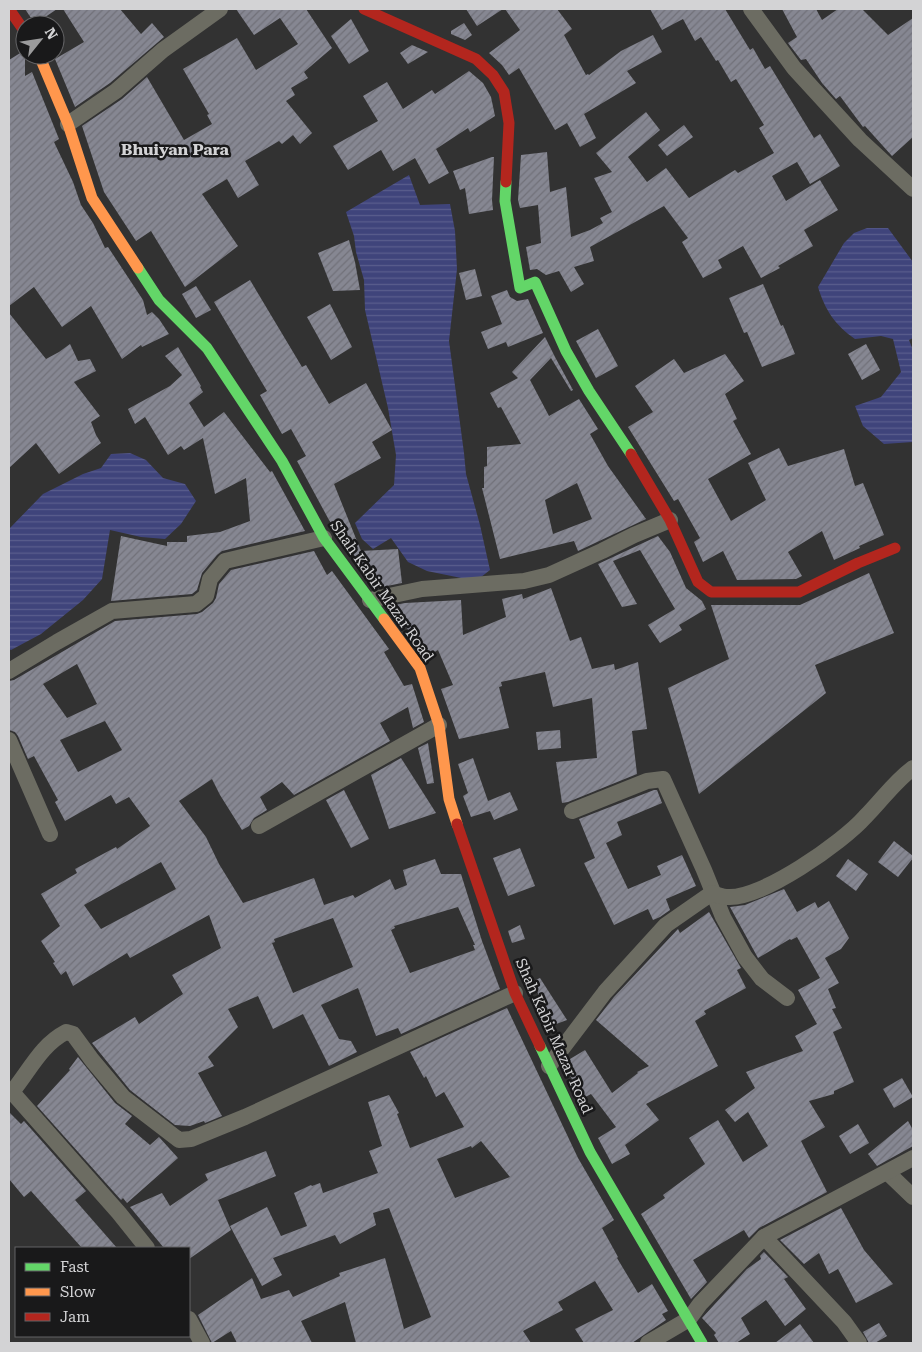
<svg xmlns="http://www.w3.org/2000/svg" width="922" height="1352" viewBox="0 0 922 1352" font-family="'Roboto Serif',serif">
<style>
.water{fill:url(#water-rules)}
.building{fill:url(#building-hatch);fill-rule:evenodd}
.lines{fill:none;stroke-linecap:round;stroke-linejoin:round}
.street{stroke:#6c6c62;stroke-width:16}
.fast{stroke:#63d668;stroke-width:11}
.slow{stroke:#ff974d;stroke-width:11}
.jam{stroke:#b3261e;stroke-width:11}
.labels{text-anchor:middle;stroke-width:5;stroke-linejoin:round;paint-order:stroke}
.street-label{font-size:15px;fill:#d3d3d5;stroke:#19191a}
.neighbourhood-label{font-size:16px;font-weight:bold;fill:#d3d3d5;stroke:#19191a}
</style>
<defs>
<pattern id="water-rules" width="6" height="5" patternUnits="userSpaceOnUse" patternTransform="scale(1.25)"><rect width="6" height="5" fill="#3f447b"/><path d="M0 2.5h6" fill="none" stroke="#5a5e8d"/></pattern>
<pattern id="building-hatch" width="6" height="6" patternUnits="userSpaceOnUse" patternTransform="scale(1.25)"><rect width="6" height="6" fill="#868792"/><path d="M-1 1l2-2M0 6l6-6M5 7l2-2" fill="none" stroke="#717179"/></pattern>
</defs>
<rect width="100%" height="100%" fill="#323232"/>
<g class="water">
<path d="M409,175L420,205L450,204L455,231L457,269L449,341L464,453L466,474L480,525L490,570L476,581L427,571L408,562L391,538L373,549L362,539L355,523L394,485L396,455L388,408L365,310L364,280L356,252L354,236L346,212Z"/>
<path d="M867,228H888L913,262V338L909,340L913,350V442L884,444L863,426L855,406L881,397L901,372L893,339L881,336L855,339C835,325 825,310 818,287L844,243L854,233Z"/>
<path d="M130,453L146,460L163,478L185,484L196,501L181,524L165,539L141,537L110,530L102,579L83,600L41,634L11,650L9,649V529L43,494L83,474L101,468L111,454Z"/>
</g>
<g class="building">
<path d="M25,9H57L35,24Z"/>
<path d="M63,9H120L141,34L152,23L164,37L110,83L75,107L55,59L84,42Z"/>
<path d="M236,9H306L332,48L304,72L308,78L291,88L295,95L286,101L312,133L300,144L293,135L282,144L279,141L245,161L259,185L238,198L227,179L202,194L238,246L185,287L151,231L136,241L104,192L82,126L122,99L147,77L184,140L212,124L207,115L209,114L183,69L237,38L256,70L298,44L280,18L254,35Z"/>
<path d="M466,9H503L477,26Z"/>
<path d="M505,9H557L572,29L564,35L586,75L588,74L589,75L621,51L653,35L662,52L627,71L636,83L584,114L596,138L580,147L567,123L555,130L519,68L509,75L502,65L489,53L520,30Z"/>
<path d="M650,9H725L750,50L753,48L765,69L770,66L814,138L820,134L840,166L810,184L797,162L772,176L786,201L820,180L838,210L804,230L813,246L778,266L780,268L761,278L743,246L718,260L722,268L703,278L682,242L688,238L664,206L590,247L594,261L574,267L584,284L571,292L559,271L546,275L537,269L530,270L526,247L541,243L538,205L520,208L518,200L521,155L547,152L550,192L566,187L571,237L590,230L603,223L600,218L612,212L594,178L612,172L596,153L646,112L660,130L628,157L647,182L666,168L689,198L735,170L738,173L774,153L759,128L764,125L736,79L731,82L718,60L716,61L701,37L695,41L683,19L662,30Z"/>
<path d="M782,9H816L822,20L838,9H862L888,35L913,18V137L892,156L865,126L863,127L840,96L836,99L822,83L806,59L801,60L788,43L797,37Z"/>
<path d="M351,19L369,51L349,64L331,36Z"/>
<path d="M464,23L472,35L465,40L451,34V31Z"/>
<path d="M412,45L428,52L408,64L400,53Z"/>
<path d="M25,50V76L32,72L59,139L54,142L73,182L81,205L93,223L105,248L108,247L143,300L147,315L152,312L159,319L169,334L142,347L141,345L122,359L91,306L62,327L34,287L9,306V60Z"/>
<path d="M469,71L483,83L491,97L495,116L470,132L468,128L436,149L449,173L429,184L415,158L393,171L381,150L348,170L333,146L378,121L363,96L387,82L403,109L432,90L435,94Z"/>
<path d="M684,125L693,137L667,156L658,145Z"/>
<path d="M492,157H494L492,200L493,210L469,214L465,188L460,190L453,171Z"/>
<path d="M349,240L355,262L360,290L333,291L318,253Z"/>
<path d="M475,269L482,296L466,300L459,273Z"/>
<path d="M250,280L302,367L306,365L329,404L366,383L392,430L372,442L381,458L334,484L361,551L398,549L402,583L377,588L329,520L297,461L306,456L291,429L282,434L260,395L267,391L214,302Z"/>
<path d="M763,284L781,326L783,325L795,354L762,367L747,332L744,333L729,298Z"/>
<path d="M196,286L211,310L196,318L182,294Z"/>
<path d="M507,290L510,297L517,301L528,299L543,333L508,347L506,342L488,349L481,332L502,324L491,296Z"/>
<path d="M330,304L352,347L331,360L307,317Z"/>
<path d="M9,313L46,359L59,352L70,344L78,361L90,359L96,371L74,382L100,416L91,422L96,435L101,443L59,474L36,443L9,468Z"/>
<path d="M598,329L618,366L596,378L576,341Z"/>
<path d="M545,337L555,357L573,390L571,391L551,358L530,380L549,416L579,399L598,429L590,434L608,466L646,519L578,551L574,541L500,559L482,488H484V467L487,466V447L521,444L501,407L498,408L490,393L518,378L512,372ZM577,483L592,519L553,534L545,500Z"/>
<path d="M866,344L880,370L862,380L848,354Z"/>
<path d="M178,347L201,386L200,387L203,392L189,403L204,427L224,412L270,472L272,471L305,531L222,551L217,555L202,573L197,590L192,594L111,601L121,536L167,546V542H187V536L220,532L250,521L246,478L215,494L203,438L184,450L181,446L168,455L145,417L135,424L128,409L170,386L182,375L165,356Z"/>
<path d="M725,354L744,381L725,394L737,419L733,421L751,454L708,479L731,521L766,500L748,463L779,448L788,466L844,449L855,486L863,483L884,535L859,546L860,548L834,560L822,531L788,552L802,576L796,579L737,580L723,551L703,562L694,542L700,538L678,499L674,501L628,427L653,412L635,386L674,359L684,373Z"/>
<path d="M658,536L670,552L686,588L702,601L706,609L679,625L682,630L660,643L648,625L675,609L640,550L613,561L637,604L622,607L598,564Z"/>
<path d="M314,551L327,575L332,571L389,649L384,652L404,686L412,684L424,722L413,728L408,707L380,723L390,741L294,795L282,782L260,797L267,810L254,818L249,826L242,830L220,795L212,779L179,801L206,837L219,864L243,903L314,878L324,905L353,895L355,898L390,879L395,890L407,885L403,870L435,859L441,874H461L482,941L500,989L401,1034L398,1028L376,1036L358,988L321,1005L339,1039L351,1041L357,1052L329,1066L303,1014L273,1029L258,996L228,1009L238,1027L208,1057L214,1066L198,1073L222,1116L205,1123L204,1121L190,1126L175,1125L130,1090L92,1043L135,1017L139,1024L183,994L172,975L221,948L209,915L130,958L127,953L73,986L66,971L61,975L53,963L55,962L41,941L60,926L41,894L77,873L75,869L116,847L117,849L150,826L129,797L116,804L111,795L65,821L55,802L58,800L34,756L28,759L18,736L15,732L9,730V681L14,680L115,621L197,614L202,612L213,603L216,598L219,584L231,570ZM77,664L97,704L67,718L43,684ZM105,721L122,750L78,772L60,740ZM161,862L176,889L101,929L84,905ZM458,907L475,945H473L475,950L410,973L391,930L395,928L394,926ZM333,918L353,967L293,993L272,943L275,942L274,939Z"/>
<path d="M869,573L894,633L815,665L826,693L699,794L668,688L729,659L711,605H800Z"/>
<path d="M551,588L570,641L581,637L592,669L614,664L615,670L638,662L647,729L632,731L637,774L568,802L562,803L556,762L597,758L592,698L553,707L545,672L501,682L502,686L499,687L509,728L459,739L441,689L453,685L438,650L428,656L390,606L405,603L461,600L463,635L506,617L502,599L522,594L523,599Z"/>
<path d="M560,730L561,748L538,750L536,732Z"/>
<path d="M428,743L434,783L427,784L418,748Z"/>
<path d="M401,758L436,813L389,829L371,775Z"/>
<path d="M473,758L488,801L510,792L518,810L494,820L490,811L471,817L463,796L468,793L458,764Z"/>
<path d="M344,790L369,839L351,848L326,800Z"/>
<path d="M654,790H657L662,803L617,822L622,835L606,843L628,889L661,875L657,866L682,855L696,886L666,899L670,910L660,917L653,920L648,909L614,925L584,863L595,858L579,819Z"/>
<path d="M894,841L913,856V858L898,877L878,862Z"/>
<path d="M520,848L535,886L508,896L493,858Z"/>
<path d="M848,859L868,874L856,891L836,876Z"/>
<path d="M784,889L797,912L815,902L818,908L829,901L849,938L841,949L825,958L839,983L828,989L836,1008L832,1009L842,1028L833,1032L854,1082L834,1091V1094L809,1101L825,1127L801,1141L827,1192L759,1228L749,1238L744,1230L693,1260L707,1282L691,1299L641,1214L665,1198L663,1195L705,1164L689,1138L718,1120L743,1162L768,1146L748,1112L735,1122L725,1110L755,1088L746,1072L803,1051L795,1036L817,1024L798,990L820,978L797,937L791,940L790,939L758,958L730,907L745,905Z"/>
<path d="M709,912L741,968L737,970L746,988L704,1011L706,1014L695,1021L718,1066L646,1104L659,1120L625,1145L630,1154L612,1164L598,1138L616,1127L591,1094L580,1100L565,1062L585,1050L612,1093L638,1073L637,1072L649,1066L596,1020L614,997L678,929L680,933Z"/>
<path d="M520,925L525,939L512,943L508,931Z"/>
<path d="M540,978L567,1020L551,1026L533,981Z"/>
<path d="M507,1008L578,1158L614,1220L602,1228L618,1257L617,1258L638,1293L652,1284L668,1311L662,1314L666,1320L632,1343H584L575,1329L613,1310L595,1281L558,1302L563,1310L523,1331L531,1343H356L345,1302L301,1321L312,1343H237L231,1331L212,1343L198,1315L252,1278L261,1299L289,1290L293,1297L340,1276L339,1273L385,1258L404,1329L431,1317L389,1208L373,1213L376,1225L340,1244L335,1235L273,1258L282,1275L262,1286L230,1226L267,1207L281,1236L307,1226L294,1193L311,1185L312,1186L320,1183L323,1193L378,1173L369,1151L382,1146L368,1102L389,1095L399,1113L397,1114L410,1148L464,1127L444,1092L436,1097L426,1076L424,1078L410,1052ZM481,1141L510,1177L455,1198L437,1159L471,1146L472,1148Z"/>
<path d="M78,1057L115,1103L132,1116L125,1124L150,1145L159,1137L178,1158L127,1203L123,1198L121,1200L37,1106L70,1070L69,1069Z"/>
<path d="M902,1078L913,1097L894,1108L883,1089Z"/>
<path d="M9,1112L21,1124L24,1121L86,1191L75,1200L117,1248H82L31,1191L24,1197L9,1179Z"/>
<path d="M908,1121L913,1130V1146L877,1166L868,1154Z"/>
<path d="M858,1124L869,1143L850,1154L839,1136Z"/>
<path d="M266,1151L276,1176L218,1200L231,1230L189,1259V1248H164L130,1207L162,1193L170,1206L208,1180L205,1174Z"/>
<path d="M841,1208L864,1250L893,1284L856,1303L838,1269L829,1274L819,1253L804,1264L780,1240Z"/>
<path d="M764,1252L788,1277L784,1279L806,1309L785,1326L766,1300L741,1318L750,1334L736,1343H719L714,1335L716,1333L702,1318L747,1269L761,1259L760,1256Z"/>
<path d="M879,1323L887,1336L875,1343H869L863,1332Z"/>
<path d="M800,1324L814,1343H775Z"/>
</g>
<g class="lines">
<g class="street">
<path d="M751,9L794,68L860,140L913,189"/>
<path d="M68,124L116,91L163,50L220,9"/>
<path d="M370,600L422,589L524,581L549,575L602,551L634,535L670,520"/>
<path d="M9,671L57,642L112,611L196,604L206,596L210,579L225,561L324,538"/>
<path d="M9,740L50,834"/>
<path d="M572,811L647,781L663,779L704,870L723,917L745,957L762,979L787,998"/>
<path d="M259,826L439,725"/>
<path d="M549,1066L605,992L666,925L712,893C717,895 722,897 727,897C761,900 843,842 865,817C882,800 894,782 913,768"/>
<path d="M888,1173L913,1197"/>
<path d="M764,1237L844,1322L859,1343"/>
<path d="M147,1248L119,1213L12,1092C30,1070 41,1045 66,1032L73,1034L92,1060L123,1097L179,1140L191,1139L245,1117L515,993"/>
<path d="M189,1319L202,1343"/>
<path d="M648,1343L689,1319L700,1304L764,1237L913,1158"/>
</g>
<g class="fast">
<path d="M506,182L505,201L520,288L535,282L566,351L589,391L631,454"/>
<path d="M138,268L159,300L207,348L282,461L324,538L384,619"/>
<path d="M540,1046L590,1152L702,1343"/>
</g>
<g class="slow">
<path d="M39,55L68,124L92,198L138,268"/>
<path d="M384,619L420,668L439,725L449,799L457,824"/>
</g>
<g class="jam">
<path d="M9,9L25,32"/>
<path d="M364,9L476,59L493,75L504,92L509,123L506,182"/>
<path d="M631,454L670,520L698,582L711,592H799L858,563L895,548"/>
<path d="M457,824L515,993L540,1046"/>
</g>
</g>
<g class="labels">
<g class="street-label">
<text transform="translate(382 591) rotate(55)" y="5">Shah Kabir Mazar Road</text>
<text transform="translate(554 1036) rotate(66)" y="5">Shah Kabir Mazar Road</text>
</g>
<g class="neighbourhood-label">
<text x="175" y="155">Bhuiyan Para</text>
</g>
</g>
<rect width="922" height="1352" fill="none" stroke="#d3d3d5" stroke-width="20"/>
<rect x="15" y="1247" width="175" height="90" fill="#19191a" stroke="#636365"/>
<rect x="25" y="1263" width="25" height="8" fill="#63d668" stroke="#636365"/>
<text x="60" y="1272" font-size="15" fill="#d3d3d5">Fast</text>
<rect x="25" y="1288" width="25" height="8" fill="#ff974d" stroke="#636365"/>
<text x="60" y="1297" font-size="15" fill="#d3d3d5">Slow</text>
<rect x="25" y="1313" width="25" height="8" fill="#b3261e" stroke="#636365"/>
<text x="60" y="1322" font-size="15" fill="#d3d3d5">Jam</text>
<g transform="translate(40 40) rotate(60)"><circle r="24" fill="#19191a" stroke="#636365"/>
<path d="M0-4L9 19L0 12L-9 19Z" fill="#9b9b9c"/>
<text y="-8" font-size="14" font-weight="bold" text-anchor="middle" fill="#d3d3d5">N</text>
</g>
</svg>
